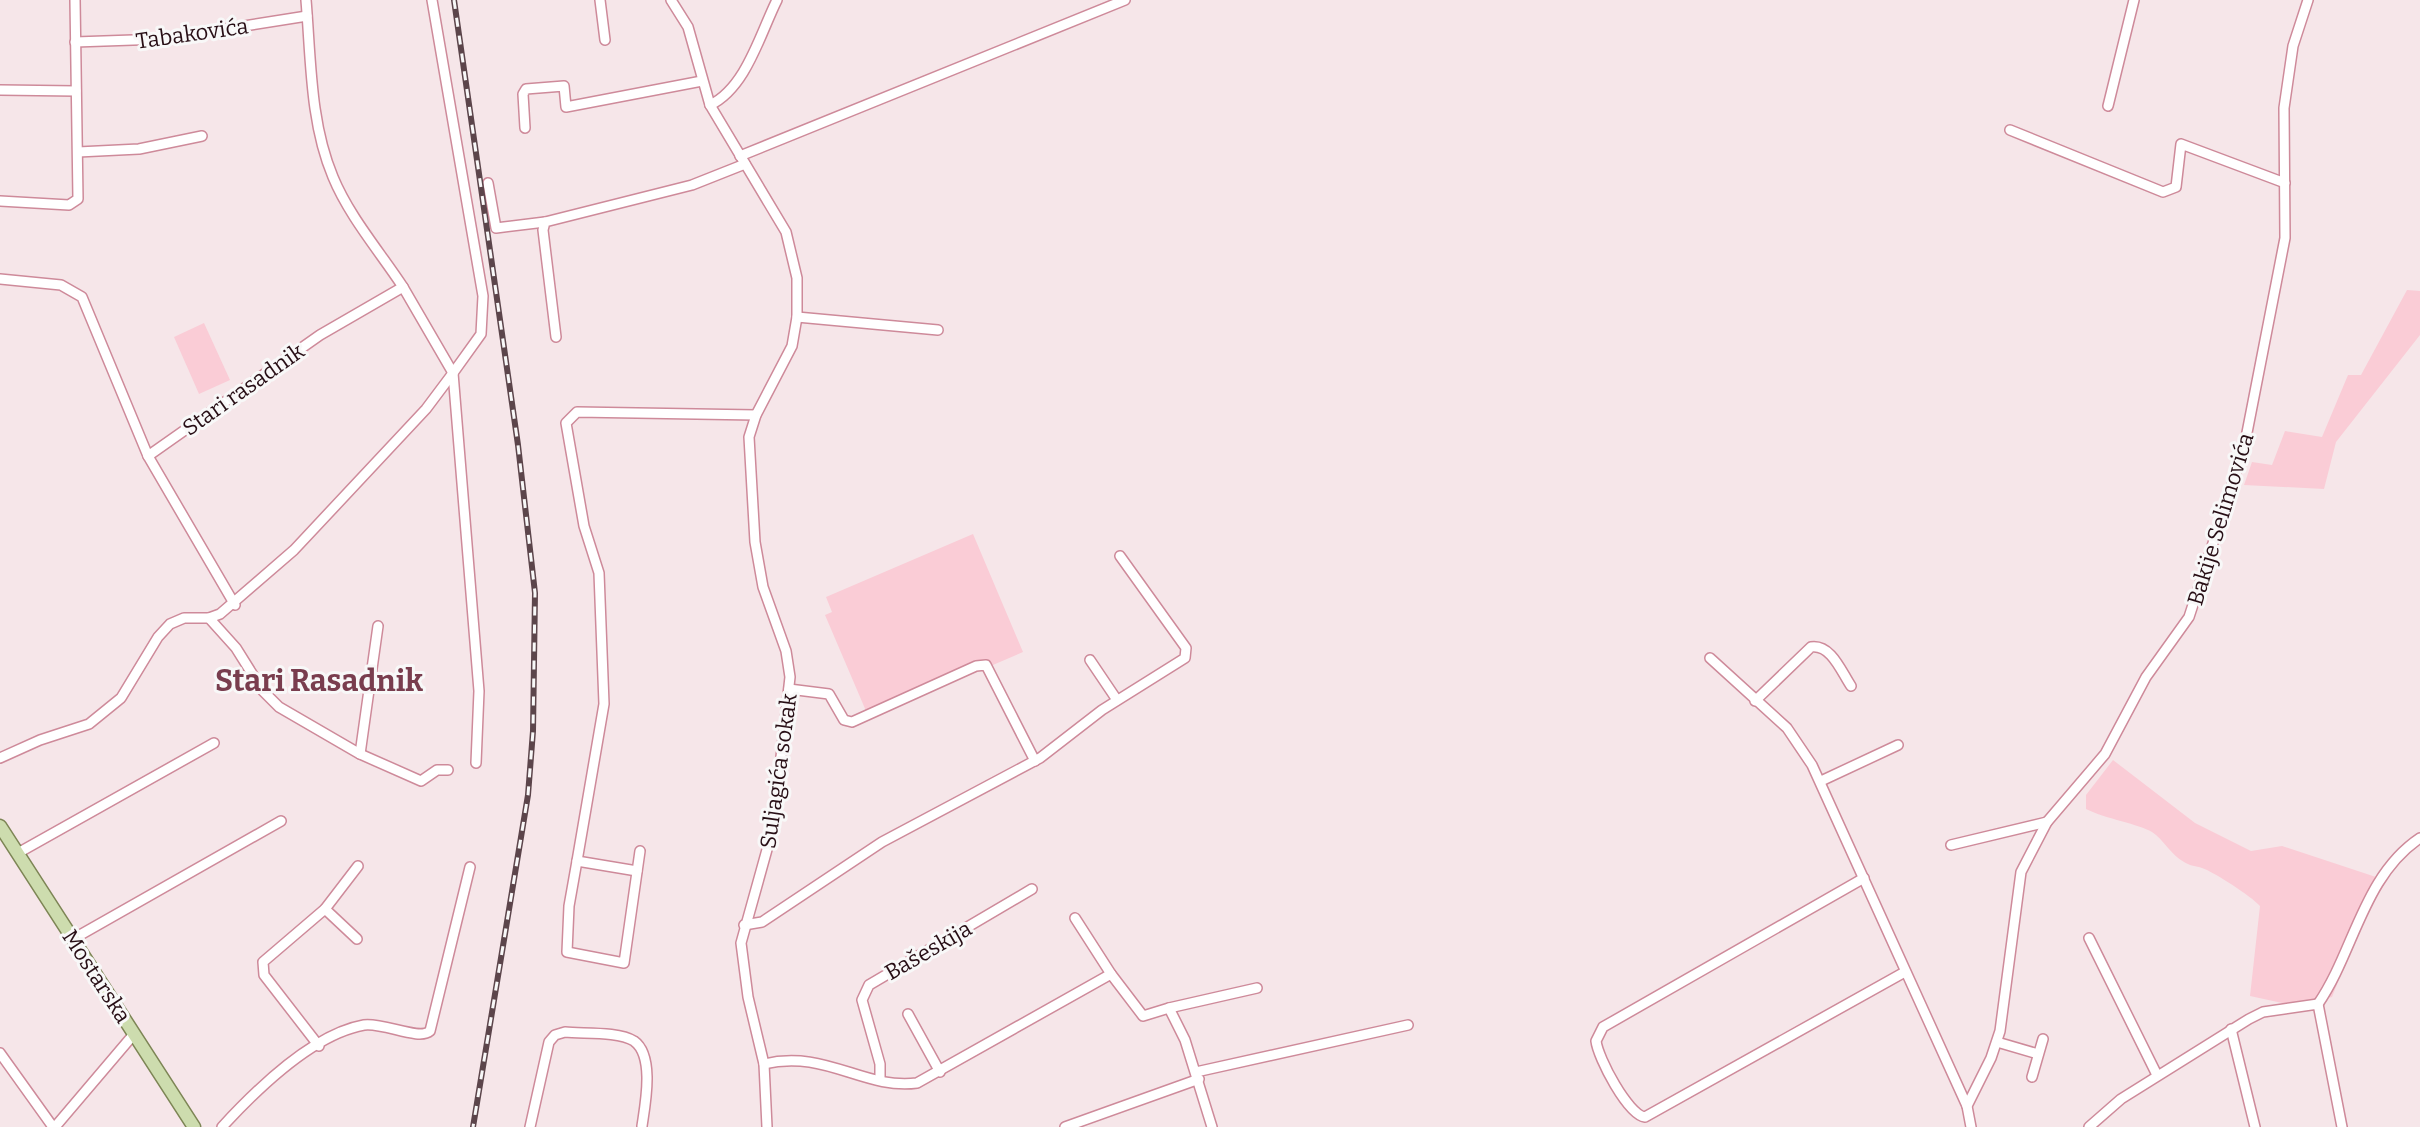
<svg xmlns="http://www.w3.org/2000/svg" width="2420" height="1127" viewBox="0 0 2420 1127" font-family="Bitter,serif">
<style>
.green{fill:#faccd6}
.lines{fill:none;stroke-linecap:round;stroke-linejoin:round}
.minor-casing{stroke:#ce8a9a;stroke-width:12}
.major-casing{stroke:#7d8555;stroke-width:15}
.minor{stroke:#fff;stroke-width:9}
.major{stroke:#cddcae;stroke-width:12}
.rail-casing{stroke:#5c454b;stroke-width:6}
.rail{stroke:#f8f8f8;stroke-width:3;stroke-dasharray:9;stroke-linecap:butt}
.labels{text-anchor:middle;stroke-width:6;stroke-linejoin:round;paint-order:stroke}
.street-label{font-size:22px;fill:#270e15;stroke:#f8f8f8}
.district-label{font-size:30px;font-weight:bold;fill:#793d4e;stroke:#f8f8f8}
</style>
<rect width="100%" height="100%" fill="#f6e6e9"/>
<g class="green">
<path d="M2407,290L2420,291V335L2336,442L2324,489L2244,485L2252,462L2272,465L2285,431L2322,437L2348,375H2361Z"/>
<path d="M204,323L230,380L199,394L174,337Z"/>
<path d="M973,534L1023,652L869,718L825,615L832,612L826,597Z"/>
<path d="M2113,760L2195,823L2251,851L2282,846L2379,878L2384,885L2362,922L2332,997L2296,1006L2250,996L2260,906C2251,896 2214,872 2202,868C2196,866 2190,866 2184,862C2171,855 2164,840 2152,832C2139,824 2106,819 2086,809V795Z"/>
</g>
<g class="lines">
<g class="minor-casing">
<g id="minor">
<path d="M306,0C311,59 310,123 333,177C349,216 380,252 403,287"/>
<path d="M600,0L605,40"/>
<path d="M671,0L688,27L710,105L786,232L797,278V317L792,346L756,415L749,437L755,542L763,587L786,651L790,677L773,828L741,943L748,997L764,1064L767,1127"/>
<path d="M75,42L162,39L307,16"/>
<path d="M0,90L76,91"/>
<path d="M710,105C746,88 760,34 777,0"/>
<path d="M2108,106L2134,0"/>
<path d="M525,128L523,94L526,89L564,86L566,107L702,81"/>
<path d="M2010,130L2163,192L2176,187L2181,144L2285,183"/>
<path d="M78,152L139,149L202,136"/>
<path d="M740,156L1125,0"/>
<path d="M488,183L496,228L545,222"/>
<path d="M0,201L69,205L78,199L75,0"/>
<path d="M0,279L61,285L82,297L148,456"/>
<path d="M797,317L938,330"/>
<path d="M556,337L543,230L545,222L692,185L745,164"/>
<path d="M235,605L148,456L320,335L403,287L453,373L479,691L476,763"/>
<path d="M209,618L236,648L263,691L279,707L360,754L421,781L437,770H448"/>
<path d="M1710,658L1787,728L1812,765L1967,1106"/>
<path d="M1090,660L1117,700"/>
<path d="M789,689L829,694L844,720L852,722L976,666L986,665L1035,761"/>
<path d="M1755,701L1811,647C1831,644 1841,671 1851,686"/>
<path d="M360,754L378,626"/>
<path d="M0,758L40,740L89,724L121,698L158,637L170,624L184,618H209L220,614L294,550L426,409L453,373L481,334L483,296L432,0"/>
<path d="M1821,781L1898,745"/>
<path d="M1951,845L2047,822"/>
<path d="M18,853L214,743"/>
<path d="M577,861L569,906L567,952L624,963L640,851"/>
<path d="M637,871L577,861L604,704L599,573L584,526L566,423L577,412L756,415"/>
<path d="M1864,878L1603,1027L1596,1041C1598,1058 1628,1115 1645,1117L1903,973"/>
<path d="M325,909L358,866"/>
<path d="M1075,918L1111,974"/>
<path d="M744,925L762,922L882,842L1040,758L1102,710L1185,658L1186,648L1120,556"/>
<path d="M2089,938L2157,1075"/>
<path d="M73,939L281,821"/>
<path d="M2318,1004C2354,952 2363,876 2420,838"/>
<path d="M1169,1008L1257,988"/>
<path d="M908,1014L940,1072"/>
<path d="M2231,1029L2255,1127"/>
<path d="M1997,1042L2038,1054"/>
<path d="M319,1046L264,975L263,962L325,909L357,939"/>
<path d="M0,1053L53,1127"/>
<path d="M764,1064C825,1049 864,1090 917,1083L1111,974L1143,1016L1169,1008L1185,1040L1212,1127"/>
<path d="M1196,1072L1408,1025"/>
<path d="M2032,1077L2043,1039"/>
<path d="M880,1080V1064L862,1000L869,985L1032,889"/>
<path d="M55,1127L134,1034"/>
<path d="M222,1127C256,1090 313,1034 364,1025C383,1022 419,1041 430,1031L470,867"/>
<path d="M530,1127L549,1042L555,1035L565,1032C583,1034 618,1031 634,1041C655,1056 645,1105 642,1126"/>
<path d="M1065,1127L1199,1079"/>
<path d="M1971,1127L1967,1106L1991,1058L2000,1031L2021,872L2047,822L2105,754L2146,677L2189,617L2244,448L2285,238L2284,108L2293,46L2308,0"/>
<path d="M2089,1127L2121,1099L2249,1019L2263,1012L2318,1004L2342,1127"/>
</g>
</g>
<g class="major-casing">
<path id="major" d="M0,826L194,1127"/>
</g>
<use href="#minor" class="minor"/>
<use href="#major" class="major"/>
<g class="rail-casing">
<path id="rail" d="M454,0L518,445L535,593L533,731L528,795L473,1127"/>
</g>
<use href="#rail" class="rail"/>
</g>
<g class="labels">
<g class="street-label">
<text transform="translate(192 33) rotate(-8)" y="8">Tabakovića</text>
<text transform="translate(243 389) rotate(-35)" y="8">Stari rasadnik</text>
<text transform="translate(2220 519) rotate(-73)" y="8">Bakije Selimovića</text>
<text transform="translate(778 771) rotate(-82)" y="8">Suljagića sokak</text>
<text transform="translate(928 950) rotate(-30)" y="8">Bašeskija</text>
<text transform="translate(97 976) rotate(57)" y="8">Mostarska</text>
</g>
<g class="district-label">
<text x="319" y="691">Stari Rasadnik</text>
</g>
</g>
</svg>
